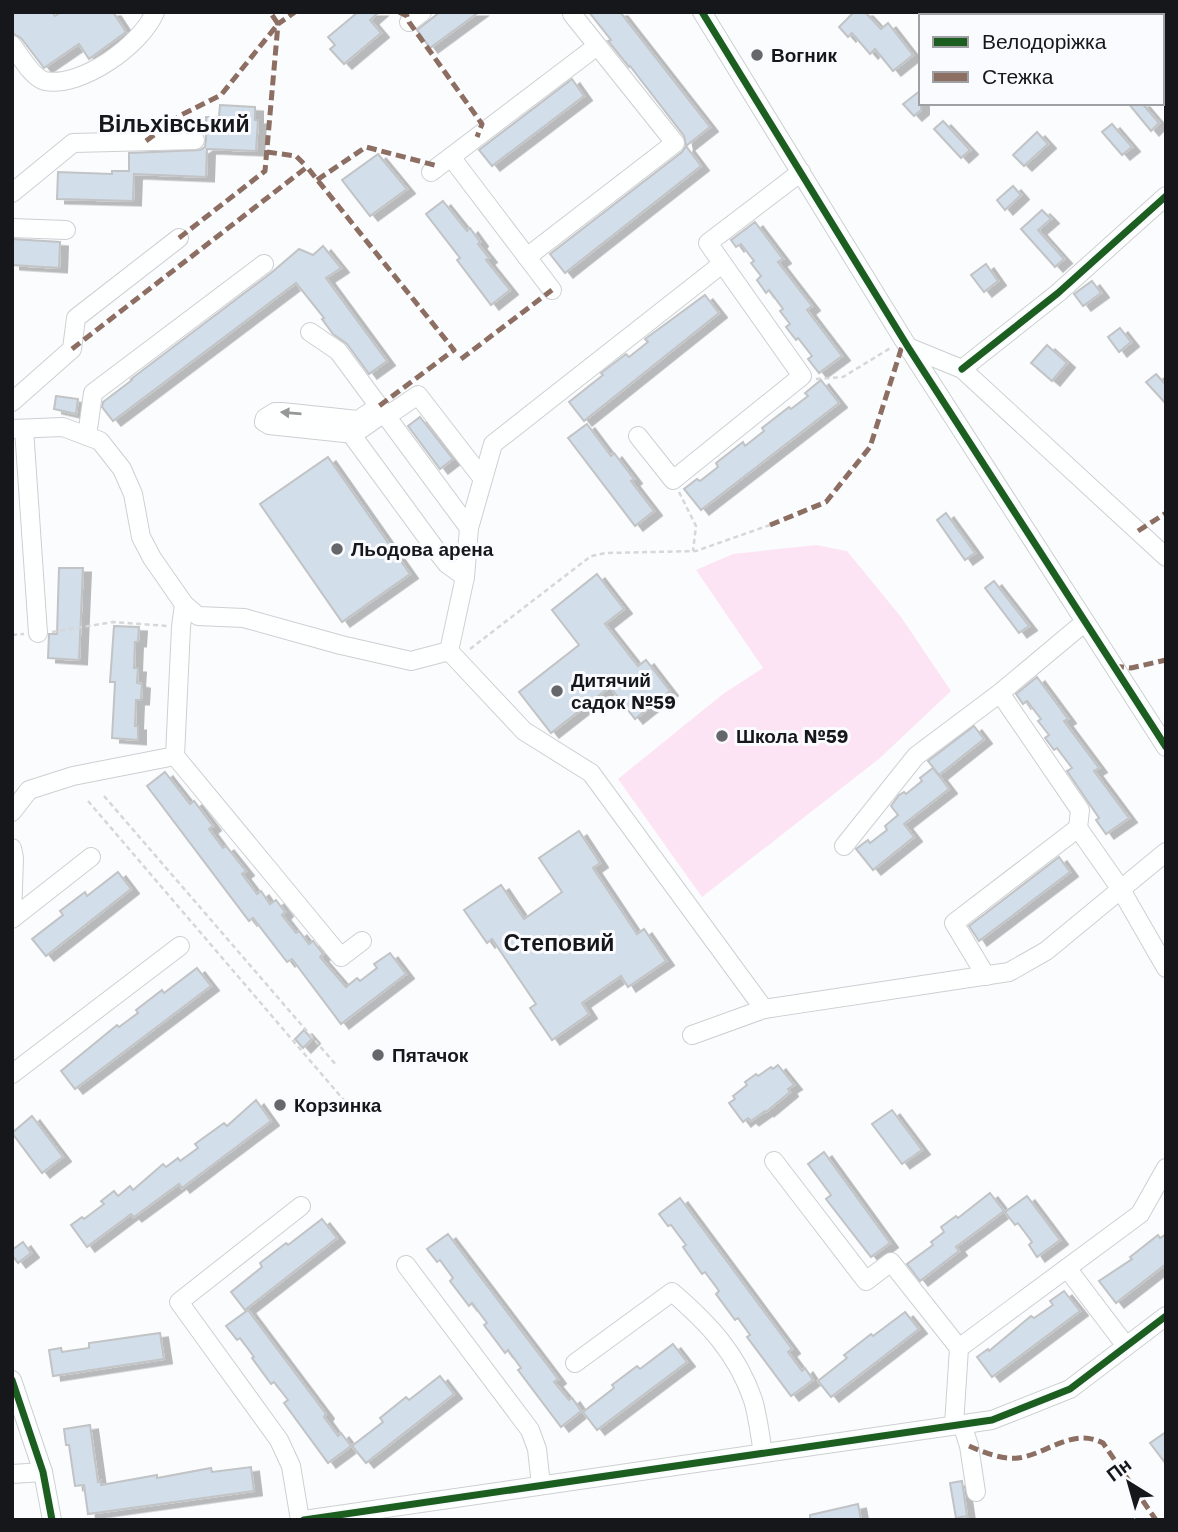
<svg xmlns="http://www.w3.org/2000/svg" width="1178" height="1532" viewBox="0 0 1178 1532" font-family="'Work Sans',sans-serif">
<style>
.green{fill:#fce4f5}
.building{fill:#d2dee9;stroke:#c1c3c5;stroke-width:2;filter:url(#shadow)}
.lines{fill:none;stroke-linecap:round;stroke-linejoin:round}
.minor-casing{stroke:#cecfd2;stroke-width:20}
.path{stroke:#d7d7d8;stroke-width:2.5;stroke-dasharray:5 3.5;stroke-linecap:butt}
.minor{stroke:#feffff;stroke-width:18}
.quiet{stroke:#8d6e63;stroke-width:5;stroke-dasharray:10 5;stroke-linecap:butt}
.cycleway-casing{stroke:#fafbff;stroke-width:11}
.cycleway{stroke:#1b5e20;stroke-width:7}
.oneway{fill:#969798}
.poi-dot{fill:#66676a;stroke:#fafbff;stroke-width:2.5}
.labels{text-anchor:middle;stroke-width:6;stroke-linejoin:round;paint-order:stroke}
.poi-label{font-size:19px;font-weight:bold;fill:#16171a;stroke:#fafbff;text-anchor:start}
.quarter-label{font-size:23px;font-weight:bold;fill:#16171a;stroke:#fafbff}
</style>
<defs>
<filter id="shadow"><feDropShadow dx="8" dy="4.5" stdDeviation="0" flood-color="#0004"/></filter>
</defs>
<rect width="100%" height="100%" fill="#fbfcfe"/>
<path class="green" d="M816,545L847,551L901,617L951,691L880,758L702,897L618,779L723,694L763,668L696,570L733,554Z"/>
<g class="building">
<path d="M12,12H52L55,16L61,12H113L126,32L89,59L79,44L44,68L21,38L12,33Z"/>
<path d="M358,12H379L370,20L381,33L344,64L330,49L335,45L328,37Z"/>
<path d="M440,12H479L430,48L417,30Z"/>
<path d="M589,12H620L710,127L686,146L684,136L630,66L629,67L608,41L611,40Z"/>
<path d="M854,12H865L881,29L888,23L913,55L893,71L875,49L870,54L852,33L848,37L839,27Z"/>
<path d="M572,79L584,96L492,166L479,150Z"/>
<path d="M921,90V110L914,116L903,104Z"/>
<path d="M1128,103H1142L1159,123L1151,131Z"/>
<path d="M220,105L255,107V120H258L256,151L207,149L206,177L134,174L133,201L57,199L58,172L112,174V171H129V153L200,150L205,147L206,140V117H219Z"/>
<path d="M943,121L970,150L961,158L934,129Z"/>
<path d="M1112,124L1132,147L1122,155L1102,132Z"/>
<path d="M1037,132L1048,144L1024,166L1013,155Z"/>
<path d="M686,146L701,166L565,273L550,254L682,152Z"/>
<path d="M378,154L407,189L370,216L342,180Z"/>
<path d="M1013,186L1021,195L1005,210L997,200Z"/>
<path d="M443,201L467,231L470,228L480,242L478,244L489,258L486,260L510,290L491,305L457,260L460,258L426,214Z"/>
<path d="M1042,210L1051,219L1038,230L1064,259L1055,267L1021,229Z"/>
<path d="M755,222L783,259L778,262L812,306L807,310L842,356L819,373L808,359L812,356L798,338L796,340L786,327L790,324L780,311L783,309L769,290L766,293L757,280L761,276L751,263L754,261L741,244L736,247L731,240Z"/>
<path d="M12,239L60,242L59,268L12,265Z"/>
<path d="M323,246L341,268L326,278L387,361L369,374L347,344L333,334L322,319L324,318L296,283L113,421L102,407L103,402L132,380L131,379L271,273L299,249L313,255Z"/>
<path d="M986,264L998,281L984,292L971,275Z"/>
<path d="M1092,281L1101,293L1083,306L1074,294Z"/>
<path d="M705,295L719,313L584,421L569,402L603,375L601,373L626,354L629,357L648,342L645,339Z"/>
<path d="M1120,328L1131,342L1119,352L1108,337Z"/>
<path d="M1047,345L1067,363L1052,381L1031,363Z"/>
<path d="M1156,374L1166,385V404L1146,382Z"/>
<path d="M821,380L839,403L701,510L684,489L697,479L700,481L718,467L716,463L743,442L745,446L764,431L762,428L789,407L791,409L808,396L805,393Z"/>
<path d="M56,396L78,399L76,414L54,409Z"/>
<path d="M420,417L453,459L440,469L408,426Z"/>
<path d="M587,424L611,456L614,453L634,479L631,481L654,511L635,526L568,438Z"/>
<path d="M328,457L410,574L342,622L260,504Z"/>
<path d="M946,513L975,553L965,560L937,520Z"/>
<path d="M59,568H83L79,660L48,658L49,634H57Z"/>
<path d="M597,574L624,609L605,624L638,666L646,660L670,691L635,719L610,687L551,733L519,692L579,645L552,610Z"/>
<path d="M994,581L1029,626L1019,633L985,588Z"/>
<path d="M114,626L139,627L138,642H135L134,668H138L137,683L142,684L141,700H136L135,726H138V740L112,738L115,682H110Z"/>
<path d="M1037,677L1068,719L1064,721L1099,768L1094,771L1129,818L1106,834L1096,820L1099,818L1067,771L1072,768L1057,748L1054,750L1045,738L1049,735L1038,721L1041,719L1027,701L1023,704L1016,694Z"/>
<path d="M974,726L984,739L939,775L928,761Z"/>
<path d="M933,768L949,789L904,824L914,837L873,870L856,849L868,840L870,843L887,830L885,826L898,815L891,806L899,795L904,792L906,794L922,781L920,778Z"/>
<path d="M165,772L190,804L194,801L213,826L209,829L223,848L226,846L246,871L242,874L257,894L261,891L270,904L276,900L285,912L282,915L296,933L299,931L309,944L313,941L323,954L320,957L346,987L357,978L360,981L377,968L374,964L390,953L406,974L341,1024L292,959L287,962L253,918L249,921L147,786Z"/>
<path d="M579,831L600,863L593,868L637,934L644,929L666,961L628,987L621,976L582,1003L589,1014L552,1040L530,1008L536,1004L492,939L487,943L464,910L501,885L524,919L562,892L539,858Z"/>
<path d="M1059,857L1070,872L979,941L969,926Z"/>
<path d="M118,872L131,889L46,956L32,939L63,915L60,911L85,892L87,896Z"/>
<path d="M197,968L211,986L75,1089L61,1071L117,1025L119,1027L138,1013L136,1010L162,990L164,993Z"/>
<path d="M304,1030L312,1039L303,1048L295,1039Z"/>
<path d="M778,1065L794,1085L788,1089L790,1092L766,1112L765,1111L751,1121L748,1118L743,1122L729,1103L735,1099L733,1096L747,1085L745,1082L756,1074L758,1076L771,1067L773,1069Z"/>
<path d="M256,1100L271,1121L182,1188L179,1184L134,1217L131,1214L87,1247L71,1225L82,1217L84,1219L104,1204L101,1201L114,1191L118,1196L130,1186L133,1190L163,1164L166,1167L178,1158L180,1161L198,1148L195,1144L224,1123L227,1126Z"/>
<path d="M892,1110L922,1150L902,1164L872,1124Z"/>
<path d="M32,1116L63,1157L42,1173L12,1133Z"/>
<path d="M824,1152L890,1243L871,1257L826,1199L831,1195L808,1164Z"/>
<path d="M990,1193L1004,1211L956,1247L959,1251L920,1281L907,1264L933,1245L931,1242L944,1232L941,1227L956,1216L958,1218Z"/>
<path d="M1027,1196L1060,1240L1037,1257L1029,1245L1032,1242L1018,1223L1015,1225L1005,1212Z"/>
<path d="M680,1198L792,1349L788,1352L802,1371L805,1368L813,1380L791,1396L747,1337L750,1335L738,1318L735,1320L716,1294L719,1291L705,1272L702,1274L683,1247L686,1245L671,1225L668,1226L659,1214Z"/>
<path d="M322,1219L337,1238L245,1310L231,1292L262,1267L260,1263L286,1243L288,1245Z"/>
<path d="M448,1234L558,1379L554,1382L569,1400L572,1398L581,1411L561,1427L518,1370L521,1368L508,1350L505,1353L484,1325L487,1323L472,1303L469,1306L450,1281L453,1278L440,1260L437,1262L427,1249Z"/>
<path d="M1166,1234V1264L1116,1303L1099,1281L1132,1259L1130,1257L1158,1235L1160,1238Z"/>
<path d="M23,1242L31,1253L18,1263L12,1255V1250Z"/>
<path d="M1064,1291L1080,1311L992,1377L977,1357L988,1349L989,1351L1031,1316L1034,1318L1053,1305L1050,1301Z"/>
<path d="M248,1310L326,1414L324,1417L338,1436L341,1433L351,1446L328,1463L284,1403L288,1400L274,1382L271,1384L252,1358L254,1357L240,1338L237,1340L226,1326Z"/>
<path d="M905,1312L919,1329L831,1397L818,1381L847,1358L844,1355L871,1334L873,1336Z"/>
<path d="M160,1333L164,1359L53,1376L49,1350L61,1348L62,1352L89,1348V1343Z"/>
<path d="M673,1344L687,1362L597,1430L583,1412L614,1388L612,1385L637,1366L640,1369Z"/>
<path d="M440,1376L454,1394L366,1463L352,1446L383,1422L380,1418L406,1397L409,1400Z"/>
<path d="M90,1425L98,1482L101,1481V1485L157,1475V1478L211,1468L212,1472L251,1467L254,1491L88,1514L84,1485L75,1486L69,1445H66L64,1429Z"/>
<path d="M1166,1432V1464L1150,1443Z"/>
<path d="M962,1481L967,1516L956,1518L950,1483Z"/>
<path d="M858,1504L861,1520H810V1515Z"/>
</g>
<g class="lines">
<g class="minor-casing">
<g id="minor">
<path d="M702,12L908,347L1166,747"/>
<path d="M409,22L422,12"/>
<path d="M12,45C20,55 32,78 45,81C82,88 142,44 155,12"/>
<path d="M451,157L552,290"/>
<path d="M431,172L597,46"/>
<path d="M12,193L73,143L195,140"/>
<path d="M12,228L66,230"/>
<path d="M527,257L675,143L572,14L574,12"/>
<path d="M908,347L962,369L1166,557"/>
<path d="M962,369L1058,293L1166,196"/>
<path d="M12,402L72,349L76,318L179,238"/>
<path d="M379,406L358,420L282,412H275L265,418L264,422L269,425L354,434L384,413"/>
<path d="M387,416L418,395L483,479"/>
<path d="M346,427L439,554L447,564L465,577"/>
<path d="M12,429L63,427L100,441L122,469L133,494L141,537L152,558L184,604L198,616L244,618L341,645L411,661L449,651L465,577L469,528L338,351L310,332"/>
<path d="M24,429L38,633"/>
<path d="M87,436L93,393L264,264"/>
<path d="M638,436L673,480L802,376L708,243L801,172"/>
<path d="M469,528L493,444L722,264"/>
<path d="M184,604L181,627L175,756L341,957L362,941"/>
<path d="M449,651L524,731L591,773L764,1009L692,1035"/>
<path d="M1000,693L1080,810L1078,828L1120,888L1166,968"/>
<path d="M12,812L29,790L73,776L175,756"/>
<path d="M844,846L916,756L1000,693L1085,622"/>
<path d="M12,848L14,858L12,918"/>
<path d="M12,919L91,857"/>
<path d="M986,976L954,923L1078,828"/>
<path d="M764,1009L1009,972L1046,951L1166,852"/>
<path d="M12,1074L180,946"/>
<path d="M774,1161L866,1281L891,1262L959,1348L954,1425"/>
<path d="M406,1265L530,1430L537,1449L541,1485"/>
<path d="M1067,1268L1126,1346"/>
<path d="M959,1348L1140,1214L1166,1168"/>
<path d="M575,1363L672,1292C708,1323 737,1353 753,1400C758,1416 760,1436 763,1453"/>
<path d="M12,1380L43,1472L52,1520"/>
<path d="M962,1424L969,1446L976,1492"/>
<path d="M12,1474L43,1472"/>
<path d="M300,1520L291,1466L279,1440L179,1302L301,1206"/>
<path d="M304,1520L992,1420L1070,1389L1166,1316"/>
</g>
</g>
<g class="path">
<path d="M816,379L843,377L892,347"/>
<path d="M679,492L696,526L693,551"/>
<path d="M52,632L113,622L167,626"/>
<path d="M12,635L24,634"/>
<path d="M470,649L591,556L606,553L696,551L770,525"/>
<path d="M104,796L337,1066"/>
<path d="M88,801L348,1105"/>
</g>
<use href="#minor" class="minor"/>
<g class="quiet">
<path d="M399,12L407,16L409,22L482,124L477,137"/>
<path d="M146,141L181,115L221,95L278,24L270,12"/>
<path d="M267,152L296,156L307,167"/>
<path d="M317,180L366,147L438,166"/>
<path d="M179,238L265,171L278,24L295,12"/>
<path d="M72,349L307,167L454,350L379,406"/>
<path d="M461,359L552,290"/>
<path d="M770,525L826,502L870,447L904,340"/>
<path d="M1138,531L1166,513"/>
<path d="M1114,666L1131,668L1166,660"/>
<path d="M969,1446C983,1452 1002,1460 1018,1458C1048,1454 1072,1427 1103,1443L1156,1520"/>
</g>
<g class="cycleway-casing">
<g id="cycleway">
<path d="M702,12L908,347L1166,747"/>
<path d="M962,369L1058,293L1166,196"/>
<path d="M12,1380L43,1472L52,1520"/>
<path d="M304,1520L992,1420L1070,1389L1166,1316"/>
</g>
</g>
<use href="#cycleway" class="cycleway"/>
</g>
<defs><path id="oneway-solid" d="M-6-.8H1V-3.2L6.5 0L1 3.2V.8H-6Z" transform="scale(1.75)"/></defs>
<use class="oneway" href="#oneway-solid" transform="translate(291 413) rotate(-175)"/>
<g class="poi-dot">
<circle cx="757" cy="55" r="7"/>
<circle cx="337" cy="549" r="7"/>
<circle cx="557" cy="691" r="7"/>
<circle cx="722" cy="736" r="7"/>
<circle cx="378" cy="1055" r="7"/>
<circle cx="280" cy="1105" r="7"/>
</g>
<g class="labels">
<g class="poi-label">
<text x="771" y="62">Вогник</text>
<text x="351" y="556">Льодова арена</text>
<text x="571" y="687">Дитячий<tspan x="571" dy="22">садок №59</tspan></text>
<text x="736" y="743">Школа №59</text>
<text x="392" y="1062">Пятачок</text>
<text x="294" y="1112">Корзинка</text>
</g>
<g class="quarter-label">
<text x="174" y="132">Вільхівський</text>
<text x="559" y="951">Степовий</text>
</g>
</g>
<rect width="1178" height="1532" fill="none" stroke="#16171a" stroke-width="28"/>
<rect x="919" y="14" width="245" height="91" fill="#fafbff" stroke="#9fa0a3" stroke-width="2"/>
<rect x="933" y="37" width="35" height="10" fill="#1b5e20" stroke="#9fa0a3" stroke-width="2"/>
<text x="982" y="49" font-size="21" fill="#16171a">Велодоріжка</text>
<rect x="933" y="72" width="35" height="10" fill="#8d6e63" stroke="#9fa0a3" stroke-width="2"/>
<text x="982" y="84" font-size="21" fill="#16171a">Стежка</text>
<g transform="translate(1129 1483) rotate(323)" stroke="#fafbff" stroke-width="5" paint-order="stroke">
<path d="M0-5L12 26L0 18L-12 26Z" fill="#16171a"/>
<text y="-10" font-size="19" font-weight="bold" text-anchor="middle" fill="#16171a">Пн</text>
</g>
</svg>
